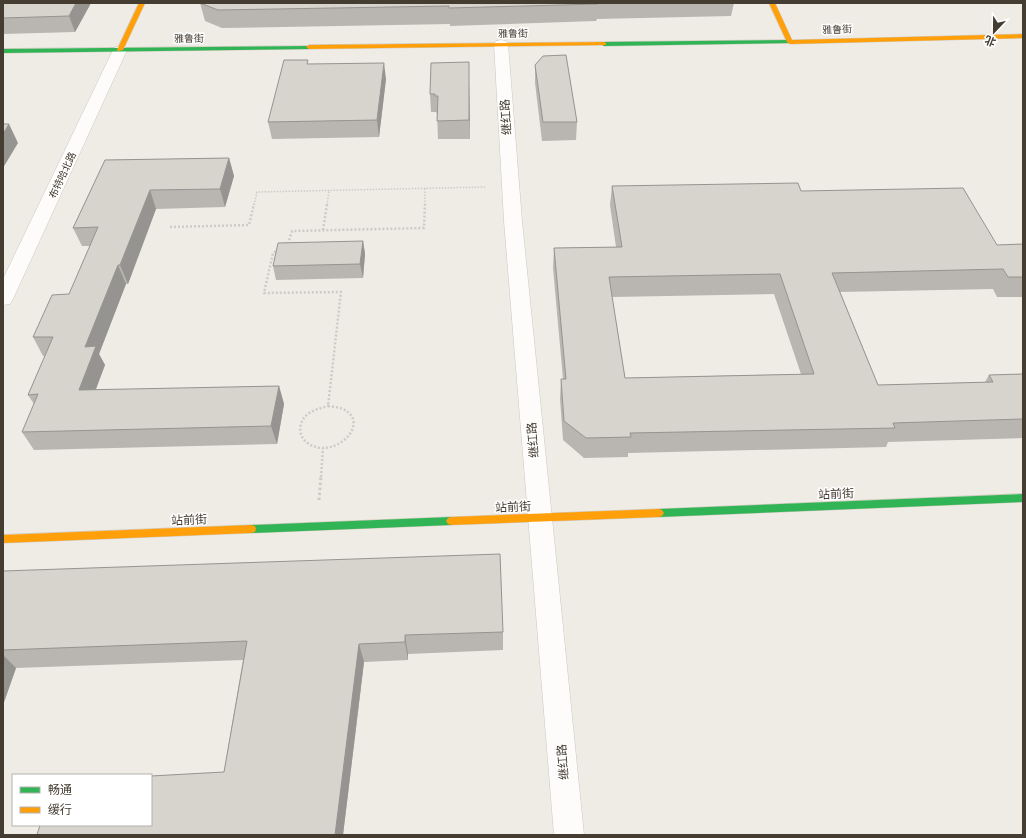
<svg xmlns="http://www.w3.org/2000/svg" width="1026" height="838" viewBox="0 0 1026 838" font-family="Raleway,'Noto Sans SC',sans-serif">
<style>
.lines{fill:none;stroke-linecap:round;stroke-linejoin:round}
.street-casing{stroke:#cbc8c2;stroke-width:1}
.fast-casing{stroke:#d0cabd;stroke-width:1}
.slow-casing{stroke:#d0cabd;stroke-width:1}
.path-far2{stroke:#cecac5;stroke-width:1.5;stroke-dasharray:1.5 1.5;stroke-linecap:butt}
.path-far1{stroke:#cecac5;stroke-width:2.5;stroke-dasharray:2 2;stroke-linecap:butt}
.path{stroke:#cecac5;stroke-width:3;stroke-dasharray:2.5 2.5;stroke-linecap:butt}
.street{fill:#fdfcfb;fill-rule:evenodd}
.fast{fill:#30b455;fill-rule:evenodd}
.slow{fill:#ff9f0a;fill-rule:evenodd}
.wall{fill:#b9b5b0;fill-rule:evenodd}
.shaded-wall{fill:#969490}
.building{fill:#d7d3cd;stroke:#969490;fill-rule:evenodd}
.labels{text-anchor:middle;stroke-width:3;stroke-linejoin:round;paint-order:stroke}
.far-street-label{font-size:10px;fill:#453d32;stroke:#fff}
.street-label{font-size:12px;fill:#453d32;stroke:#fff}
</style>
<rect width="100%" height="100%" fill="#efece6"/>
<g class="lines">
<g class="street-casing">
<g id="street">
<path d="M501,40L506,41L508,44L522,221L584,835H554L504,221L494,44L496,41Z"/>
<path d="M120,46L125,47L127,50L13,299L10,304L3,305V279L113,50L115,47Z"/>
</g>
</g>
<g class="fast-casing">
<g id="fast">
<path d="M791,40L794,42L793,43L604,46L601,44L604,42Z"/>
<path d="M311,46L312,47L309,49L3,53V49Z"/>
<path d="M1023,494V502L659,517L656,516L654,513L656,510L659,509Z"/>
<path d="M451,517L454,518L456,521L454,524L451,525L251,533L247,532L246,529L247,526L251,525Z"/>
</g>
</g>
<g class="slow-casing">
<g id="slow">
<path d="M139,3H145L123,50L118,51L117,50Z"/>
<path d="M769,3H775L792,40L1023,34V38L790,44L787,42Z"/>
<path d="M604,42L606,43V45L309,49L306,47L309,45Z"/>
<path d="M659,509L662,510L664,513L662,516L659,517L451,525L448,524L446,521L448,518L451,517Z"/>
<path d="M251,525L255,526L256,529L255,532L251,533L3,543V535Z"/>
</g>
</g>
<g class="path-far2">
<path d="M254,205L257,192L486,187"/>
<path d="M327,205L329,190"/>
<path d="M425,205V188"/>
</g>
<g class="path-far1">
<path d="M170,227L249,225L254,204"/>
<path d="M323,230L327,204"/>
<path d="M288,244L292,231L424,228L425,204"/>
<path d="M279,249L273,253L264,293L341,292L328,406"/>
<path d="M328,406C333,407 339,407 343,409C372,423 335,460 309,444C296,436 298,419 311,412C316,409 322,408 328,406Z"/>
<path d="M321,477L323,448"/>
</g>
<path class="path" d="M319,500L321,476"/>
<use href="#street" class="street"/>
<use href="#fast" class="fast"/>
<use href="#slow" class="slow"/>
</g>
<g class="wall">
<path d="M3,3H91L75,32L3,34Z"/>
<path d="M200,3H734L731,16L597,19L596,21L450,26V24L222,28L205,21Z"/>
<path d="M308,64L386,79L379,137L272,139L268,122Z"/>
<path d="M535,65L577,122L576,140L542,141L535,83Z"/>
<path d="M469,80L470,139H438L437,114L436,112H431L430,94Z"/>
<path d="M229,158L234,176L225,207L156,209L128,284H126L99,354L105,365L95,390L279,386L284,404L277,444L34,450L22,432L34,404L28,395L45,356H43L33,337L69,294L90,246H82L73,228L105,160Z"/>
<path d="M612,186L801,191L997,245L1023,244V297H997L993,289L840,292L878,385L985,382L989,375L1023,374V438L888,442L886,447L628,453V457L584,458L563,440L560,399L561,379H563L553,268L554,248L616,247L610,205ZM774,294L801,374L625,378L612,297Z"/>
<path d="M363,241L365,254L363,278L276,280L273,266Z"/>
<path d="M3,571L503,632V650L408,654V660L364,662L343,835H37L224,772L243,660L16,668L3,705Z"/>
</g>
<g class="shaded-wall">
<path d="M76,3H91L75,32L69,16Z"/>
<path d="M469,62V80L470,139L469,120Z"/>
<path d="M384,63L386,79L379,137L377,120Z"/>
<path d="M9,124L18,143L3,168V134Z"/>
<path d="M229,158L234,176L225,207L220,189Z"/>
<path d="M150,190L156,209L128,284L120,265Z"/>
<path d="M363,241L365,254L363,278L360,264Z"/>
<path d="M118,265L126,284L99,354L105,365L89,408L79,390L85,347Z"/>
<path d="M279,386L284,404L277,444L271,426Z"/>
<path d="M405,635L408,654V660L405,642Z"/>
<path d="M359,644L364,662L343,835H335Z"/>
<path d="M3,655L16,668L3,705Z"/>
</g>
<g class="building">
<path d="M3,3H76L69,16L3,18Z"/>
<path d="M200,3H598V4L449,8V6L218,10Z"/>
<path d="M566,55L577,122H543L535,65L543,56Z"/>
<path d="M284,60H308L307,64L384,63L377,120L268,122Z"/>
<path d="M469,62V120L437,121L438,96H435V94H430L431,63Z"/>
<path d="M3,124H9L3,134Z"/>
<path d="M229,158L220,189L150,190L120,265H118L85,347L96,346L79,390L279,386L271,426L22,432L38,394L28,395L53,337H33L52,295L69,294L98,227L73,228L105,160Z"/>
<path d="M798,183L801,191L963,188L997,245L1023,244V277H1008L1003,269L832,273L878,385L993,382L989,375L1023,374V419L893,423L895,428L630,433L631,437L586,438L564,421L561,379H566L554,248L622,247L612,186ZM780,274L814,374L625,378L609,277Z"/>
<path d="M363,241L360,264L273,266L278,243Z"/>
<path d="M500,554L503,632L405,635V642L359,644L335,835H37L40,825H151V776L224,772L247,641L3,650V571Z"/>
</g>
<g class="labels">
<g class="far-street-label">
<text transform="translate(837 29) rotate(-2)" y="4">雅鲁街</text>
<text transform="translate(513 33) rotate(-1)" y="4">雅鲁街</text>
<text transform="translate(189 38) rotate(-1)" y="4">雅鲁街</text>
<text transform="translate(62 175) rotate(-65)" y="4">布特哈北路</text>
</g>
<g class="street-label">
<text transform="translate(506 117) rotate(-94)" y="4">继红路</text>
<text transform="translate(533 440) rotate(-95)" y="4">继红路</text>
<text transform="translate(836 494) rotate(-2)" y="4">站前街</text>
<text transform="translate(513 507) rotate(-2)" y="4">站前街</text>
<text transform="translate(189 520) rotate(-2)" y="4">站前街</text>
<text transform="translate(563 762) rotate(-95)" y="4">继红路</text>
</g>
</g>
<rect width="1026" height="838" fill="none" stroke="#453d32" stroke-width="8"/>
<rect x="12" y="774" width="140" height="52" fill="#ffffff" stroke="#b5b1ad"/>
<rect x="20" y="787" width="20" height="6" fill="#30b455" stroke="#b5b1ad"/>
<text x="48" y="794" font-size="12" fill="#453d32">畅通</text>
<rect x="20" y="807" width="20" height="6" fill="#ff9f0a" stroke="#b5b1ad"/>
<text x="48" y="814" font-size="12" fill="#453d32">缓行</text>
<g transform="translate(994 32) rotate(202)" stroke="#ffffff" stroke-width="3" paint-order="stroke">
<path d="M0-3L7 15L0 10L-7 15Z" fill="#453d32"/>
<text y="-6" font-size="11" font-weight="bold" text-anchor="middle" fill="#453d32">北</text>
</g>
</svg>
